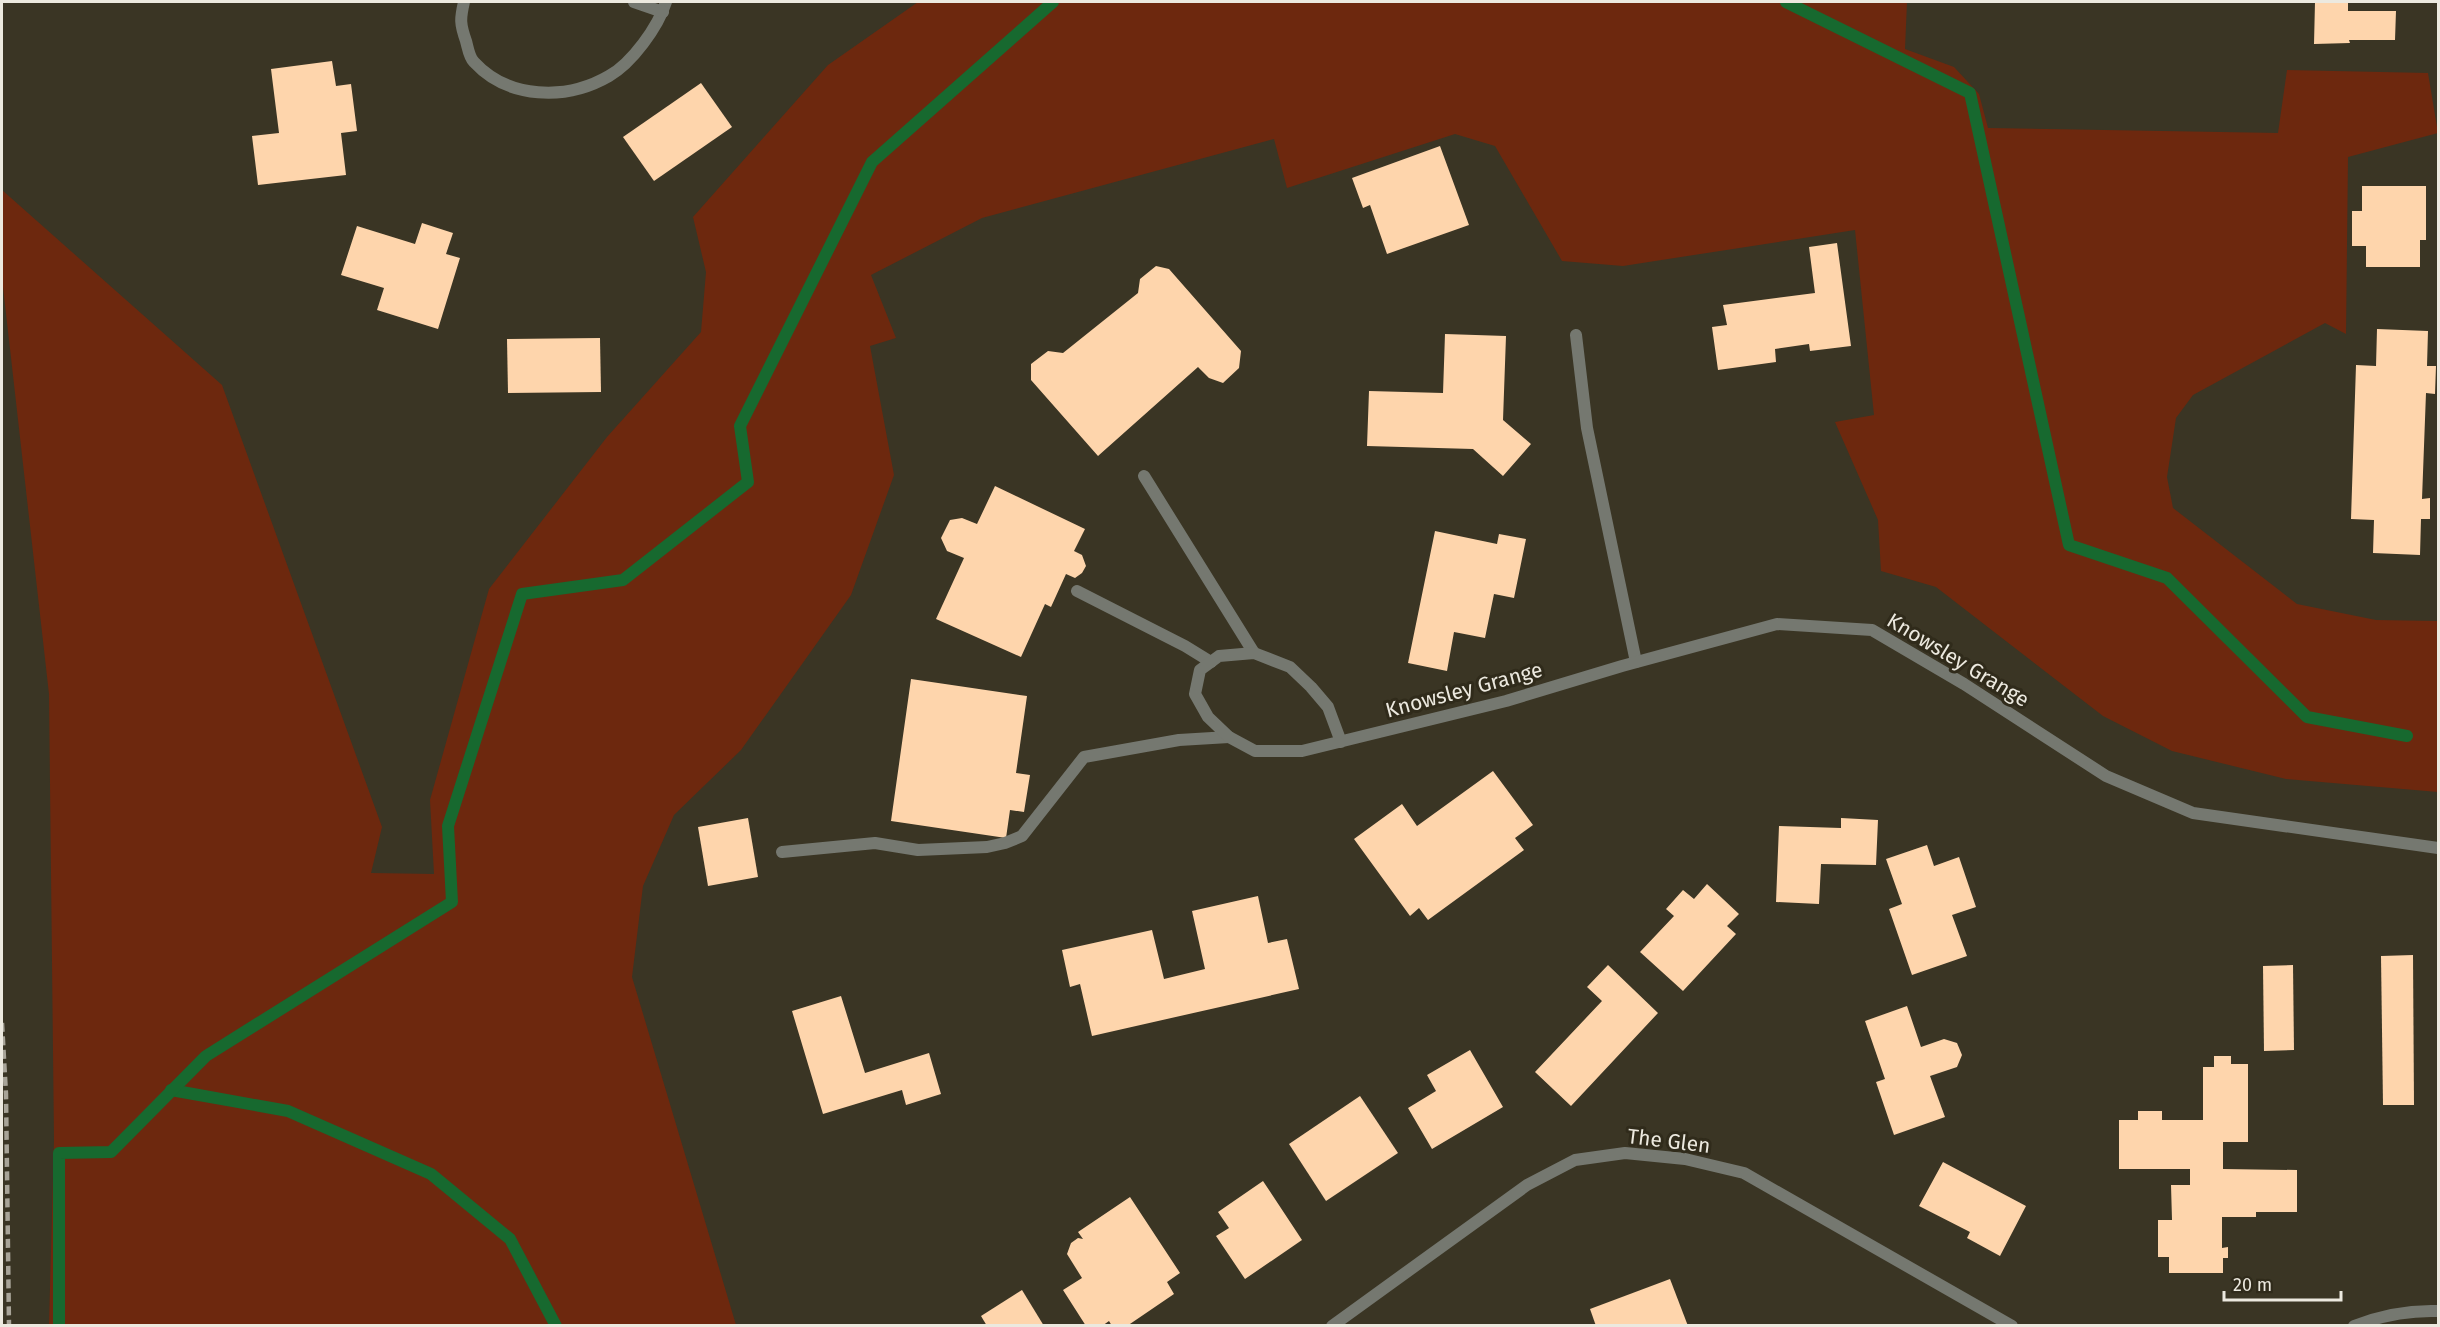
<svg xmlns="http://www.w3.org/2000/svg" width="2440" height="1327" viewBox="0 0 2440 1327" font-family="'Fira Sans',sans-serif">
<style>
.green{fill:#6d280e}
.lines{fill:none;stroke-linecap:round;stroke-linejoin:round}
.stream{stroke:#17692f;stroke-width:12}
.building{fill:#fed5ac}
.lane{stroke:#757870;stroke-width:12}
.street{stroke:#757870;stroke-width:12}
.rail{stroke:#a8a498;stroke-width:4.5;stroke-dasharray:9 4.5;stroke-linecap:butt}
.labels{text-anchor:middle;stroke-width:6;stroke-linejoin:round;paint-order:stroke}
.street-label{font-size:21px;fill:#ece9df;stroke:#302b1b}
</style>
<rect width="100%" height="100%" fill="#3a3524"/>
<path class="green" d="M918,2H1907L1905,49L1954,67L1979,94L1988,128L2278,133L2287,70L2428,73L2438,133L2348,157L2346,334L2325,323L2193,395L2176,418L2167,477L2173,508L2297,604L2376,620L2438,621V792L2286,779L2172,751L2103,716L1936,587L1881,571L1878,520L1835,422L1874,415L1855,230L1623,266L1562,261L1495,146L1455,134L1287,188L1274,139L982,218L871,275L896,338L870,346L894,475L851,595L741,750L674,815L643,886L632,977L736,1325H49L54,1140L49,694L2,278V190L222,385L382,827L371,873L434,874L430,800L489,589L607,437L701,332L706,272L693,217L828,65Z"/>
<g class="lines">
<g class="stream">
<path d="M1786,2L1970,93L2069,545L2167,578L2307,717L2407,736"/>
<path d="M171,1090L288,1111L431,1174L510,1239L556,1326"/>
<path d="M59,1326V1153L111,1152L206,1056L452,902L448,826L522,594L623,580L748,482L740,426L872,162L1053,2"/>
</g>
</g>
<g class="building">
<path d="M2315,2H2348V11H2396L2395,40H2349L2350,43L2314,44Z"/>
<path d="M332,61L336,86L351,84L357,131L341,133L346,175L258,185L252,136L279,133L271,69Z"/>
<path d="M701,83L732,127L654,181L623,137Z"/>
<path d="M1440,146L1469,225L1387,254L1370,205L1363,208L1352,178Z"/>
<path d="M2362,186H2426V240H2420V267H2366V246H2352V211H2362Z"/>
<path d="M422,223L453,233L446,254L460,258L438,329L377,310L384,288L341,275L357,226L415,244Z"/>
<path d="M1837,243L1851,346L1810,351L1809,344L1775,349L1776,362L1718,370L1712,327L1727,325L1723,305L1815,293L1809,247Z"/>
<path d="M1156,266L1169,269L1241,351L1239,368L1223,383L1209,378L1198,367L1098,456L1031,380V364L1048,351L1063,353L1138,293L1140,279Z"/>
<path d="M2377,329L2428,331L2427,366H2436L2435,394L2426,393L2422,499L2430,498V519H2421L2420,555L2373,553L2374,520L2351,519L2356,365L2376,366Z"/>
<path d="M1445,334L1506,336L1503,420L1531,444L1503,476L1473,449L1367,446L1369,391L1443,393Z"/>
<path d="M600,338L601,392L508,393L507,339Z"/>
<path d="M995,486L1085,529L1074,551L1082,555L1086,566L1082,573L1075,578L1066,574L1051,607L1045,604L1021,657L936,619L964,558L947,551L941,538L950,520L962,518L977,524Z"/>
<path d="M1435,531L1497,544L1499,534L1526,539L1514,598L1494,594L1485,638L1454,632L1447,671L1408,663Z"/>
<path d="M911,679L1027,696L1016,773L1030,775L1024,812L1010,810L1006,838L891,821Z"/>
<path d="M1493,771L1533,825L1515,838L1524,850L1428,920L1419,908L1410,916L1354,839L1402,804L1417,826Z"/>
<path d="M748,818L758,877L708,886L698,827Z"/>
<path d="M1841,818L1878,820L1876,865L1821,864L1819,904L1776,902L1779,826L1841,828Z"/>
<path d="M1927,845L1934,866L1959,857L1976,907L1952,915L1967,956L1912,975L1889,909L1902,904L1886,859Z"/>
<path d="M1707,884L1739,914L1727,926L1736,934L1683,991L1640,952L1674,916L1666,909L1683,890L1694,899Z"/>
<path d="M1258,896L1268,943L1287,939L1299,989L1092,1036L1080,984L1070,987L1062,950L1152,930L1164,979L1205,969L1192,911Z"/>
<path d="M2413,955L2414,1105H2383L2381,956Z"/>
<path d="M1608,965L1658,1013L1571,1106L1535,1072L1602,1001L1587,987Z"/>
<path d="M2293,965L2294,1050L2264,1051L2263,966Z"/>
<path d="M841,996L865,1073L929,1053L941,1094L906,1105L902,1090L823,1114L792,1011Z"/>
<path d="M1907,1006L1921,1047L1944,1039L1957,1043L1962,1055L1957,1067L1930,1076L1945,1117L1894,1135L1876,1082L1885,1079L1865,1021Z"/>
<path d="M1470,1050L1503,1107L1432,1149L1408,1108L1436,1091L1427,1075Z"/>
<path d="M2214,1056H2231V1064H2248V1142H2223V1169L2297,1170V1212H2256V1217H2222V1248L2228,1247V1258H2223V1273H2169V1257H2158V1220H2172L2171,1185H2190V1169H2119V1120H2138V1111H2162V1120H2203V1067H2214Z"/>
<path d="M1360,1096L1398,1153L1326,1201L1289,1144Z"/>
<path d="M1943,1162L2026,1206L2000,1256L1967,1238L1970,1232L1919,1206Z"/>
<path d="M1263,1181L1302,1240L1245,1279L1216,1236L1229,1228L1218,1212Z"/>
<path d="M1130,1197L1180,1273L1167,1282L1174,1294L1127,1326H1112L1109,1321L1102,1326H1086L1063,1290L1082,1278L1067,1254L1071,1243L1078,1238L1083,1239L1078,1232Z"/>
<path d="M1670,1279L1688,1326H1596L1590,1309Z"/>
<path d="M1022,1290L1044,1326H987L981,1316Z"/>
</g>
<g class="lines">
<g class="lane">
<path d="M1576,335L1587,428L1636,662"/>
<path d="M1144,476L1254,653"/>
<path d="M1077,591L1185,646L1211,662"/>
<path d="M782,852L875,843L918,850L987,847L1005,843L1022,836L1084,757L1179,740L1229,737"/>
</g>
<g class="street">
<path d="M464,2C460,19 460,24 466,41C468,48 469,57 474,62C508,99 566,101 609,76C632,63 658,27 666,2"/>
<path d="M634,2L663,12"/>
<path d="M1341,742L1328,707L1311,687L1290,667L1254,653L1219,656L1200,670L1195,694L1208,717L1229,737L1255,751H1302L1506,701L1622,666L1777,624L1872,630L1964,684L2106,776L2193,813L2438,848"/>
<path d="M1332,1326L1527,1185L1575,1160L1625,1153L1685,1159L1744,1173L2012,1326"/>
<path d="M2354,1326C2382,1315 2409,1310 2438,1311"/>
</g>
<path class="rail" d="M2,1023L6,1094L9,1326"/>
</g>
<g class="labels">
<g class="street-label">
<text transform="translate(1958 660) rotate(31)" y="7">Knowsley Grange</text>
<text transform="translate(1464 690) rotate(-15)" y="7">Knowsley Grange</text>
<text transform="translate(1669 1141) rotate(7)" y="7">The Glen</text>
</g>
</g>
<rect width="2440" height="1327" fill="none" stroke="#ece9df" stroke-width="6"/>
<path d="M2224 1291v9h117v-9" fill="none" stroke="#ece9df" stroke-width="3"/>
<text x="2233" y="1291" font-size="18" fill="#ece9df" stroke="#302b1b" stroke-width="4.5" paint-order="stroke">20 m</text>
</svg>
